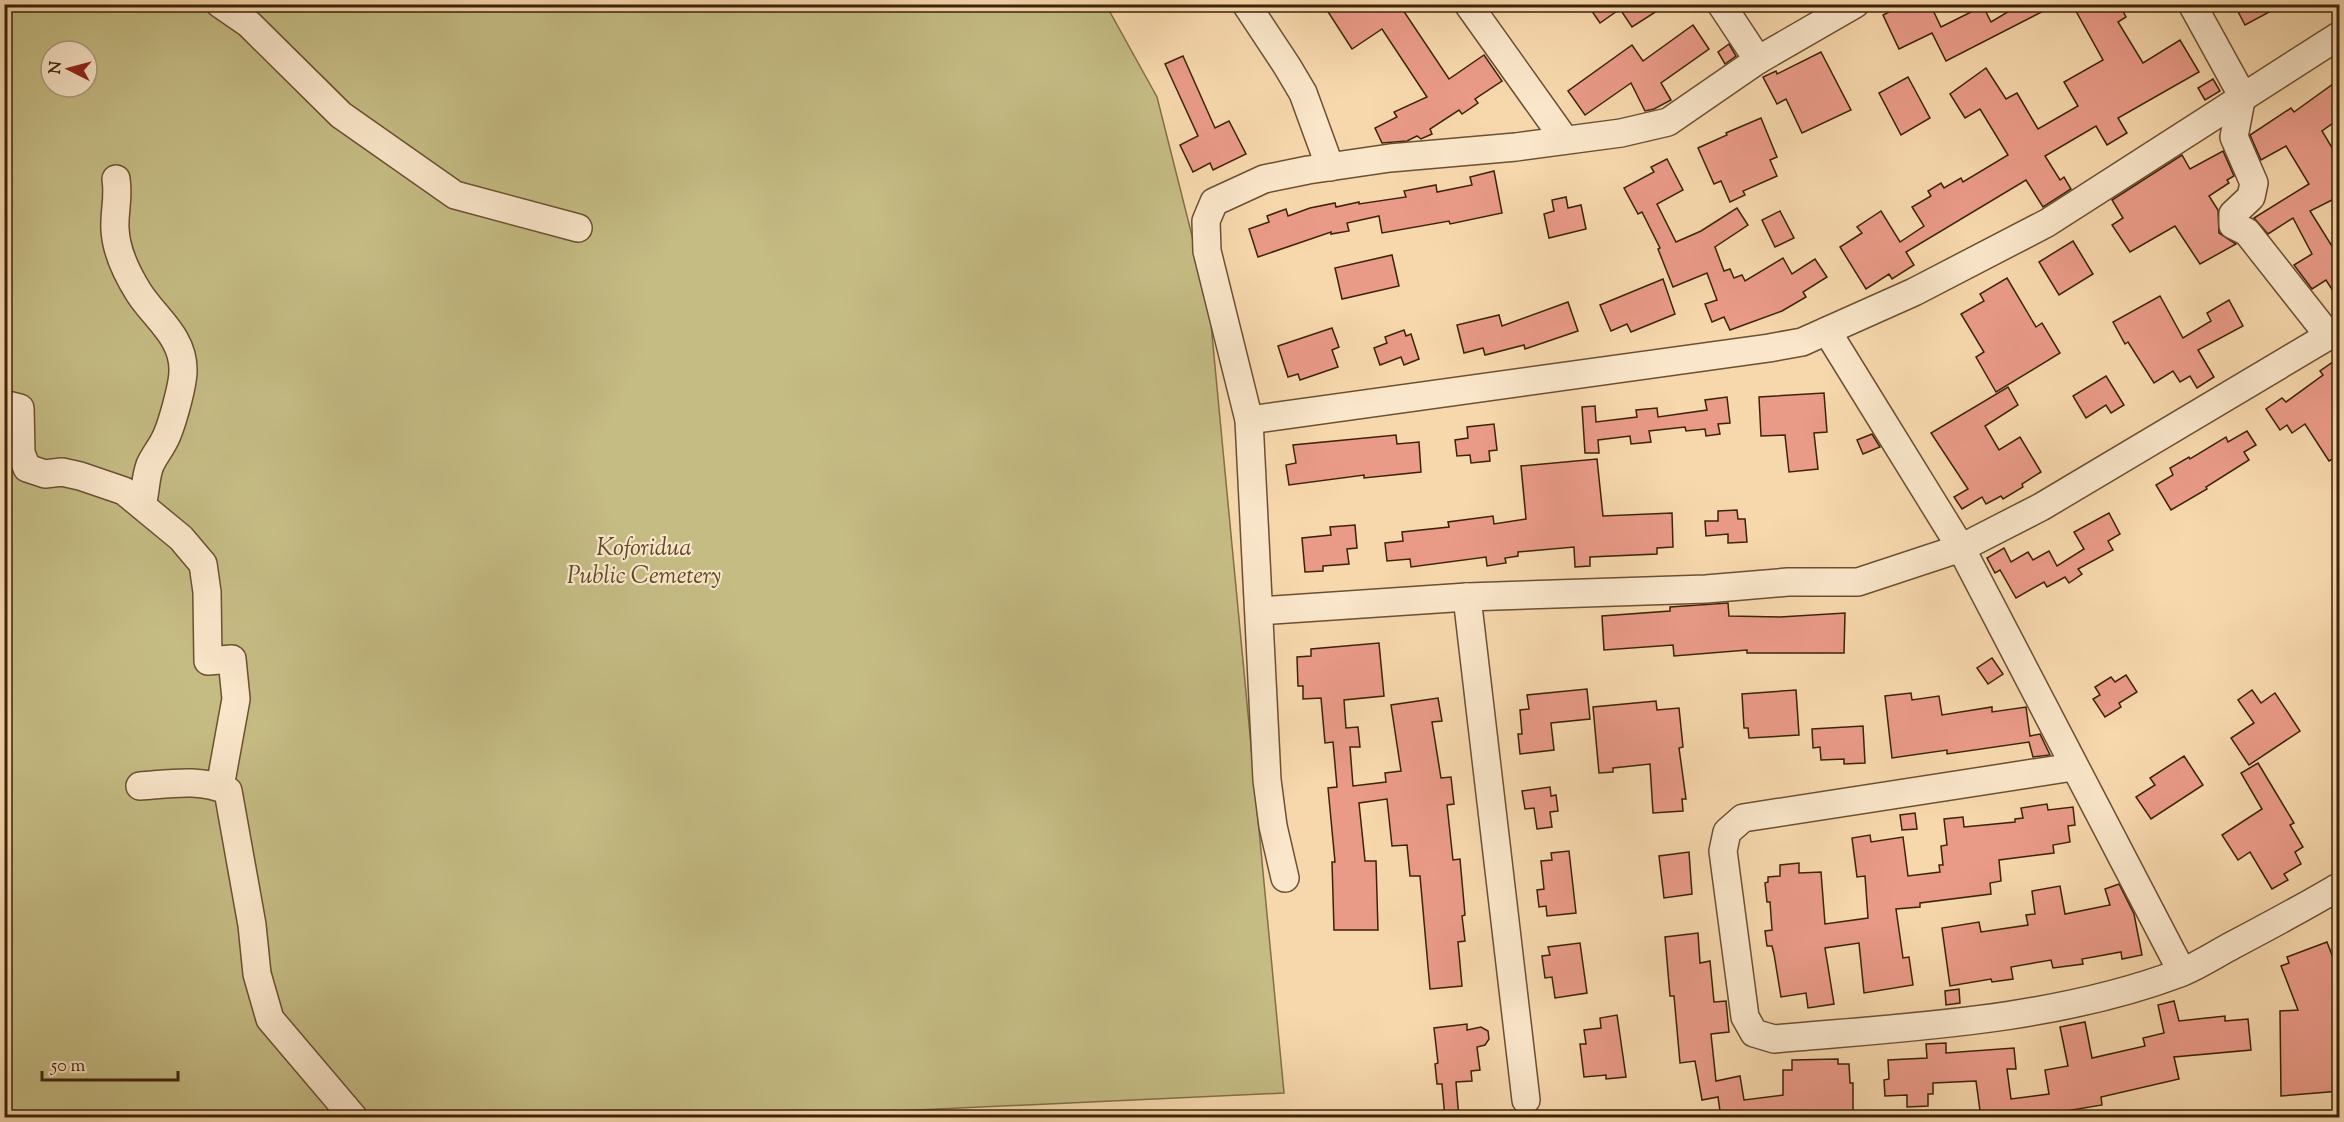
<svg xmlns="http://www.w3.org/2000/svg" width="2344" height="1122" viewBox="0 0 2344 1122" font-family="'Sorts Mill Goudy',serif">
<style>
.green{fill:#c5bc84;stroke:#807046;stroke-width:1.5;fill-rule:evenodd}
.building{fill:#ea9b88;stroke:#3c2308;stroke-width:1.5}
.lines{fill:none;stroke-linecap:round;stroke-linejoin:round}
.minor-casing{stroke:#6b5031;stroke-width:30}
.minor{stroke:#fae6ca;stroke-width:27}
.labels{text-anchor:middle;stroke-width:4.5;stroke-linejoin:round;paint-order:stroke}
.park-label{font-size:24px;font-style:italic;fill:#5e4927;stroke:#fae6ca}
</style>
<rect width="100%" height="100%" fill="#f7d8ad"/>
<filter id="stains"><feTurbulence type="fractalNoise" baseFrequency=".00333" numOctaves="4"/><feColorMatrix values="0 0 0 0 .2 0 0 0 0 .09 0 0 0 0 .02 0 0 0 .5 -.17"/></filter>
<radialGradient id="worn" r=".72"><stop offset=".6" stop-color="#630" stop-opacity="0"/><stop offset="1" stop-color="#630" stop-opacity=".3"/></radialGradient>
<path class="green" d="M5,5H1106L1157,97L1209,303L1284,1093L746,1118H5ZM51,51H87V87H51Z"/>
<g class="building">
<path d="M1323,4H1399L1449,79L1484,55L1502,81L1475,99L1478,103L1462,114L1459,110L1430,129L1432,134L1421,139L1417,136L1407,141L1382,143L1375,128L1397,117L1394,112L1427,97L1382,29L1352,49Z"/>
<path d="M1587,4H1668L1632,27L1620,9L1600,23Z"/>
<path d="M1904,4H1930L1941,27L1983,6L1991,22L2021,4H2057L1946,61L1932,33L1899,49L1883,15Z"/>
<path d="M2072,4H2119L2126,17L2118,22L2143,63L2180,40L2199,72L2118,118L2127,133L2107,145L2096,126L2045,156L2060,180L2064,177L2071,189L2043,207L2026,180L1906,252L1914,265L1892,279L1889,274L1866,289L1840,247L1862,233L1857,227L1881,211L1900,242L1924,226L1912,207L1931,196L1928,191L1941,183L1944,188L1961,178L1963,182L2008,155L1980,109L1965,118L1950,94L1986,68L2006,99L2017,93L2038,129L2078,106L2064,82L2103,60Z"/>
<path d="M2234,4H2284L2245,25Z"/>
<path d="M1693,25L1709,49L1661,83L1671,100L1654,109L1645,111L1631,83L1585,115L1568,91L1632,45L1643,61Z"/>
<path d="M1729,44L1736,56L1725,64L1718,52Z"/>
<path d="M1821,52L1851,110L1802,133L1786,99L1777,104L1763,77L1776,71L1777,74Z"/>
<path d="M1183,56L1215,128L1229,121L1246,154L1213,170L1210,163L1193,172L1180,145L1198,136L1165,64Z"/>
<path d="M1908,77L1930,118L1901,135L1879,93Z"/>
<path d="M2213,79L2220,91L2205,100L2198,88Z"/>
<path d="M2340,79V118L2322,131L2340,161V196L2310,211L2340,259V302L2326,280L2312,289L2294,265L2312,254L2293,218L2268,234L2254,218L2309,184L2286,146L2261,160L2250,135L2291,108L2294,112Z"/>
<path d="M1761,118L1777,157L1770,160L1777,176L1743,191L1745,195L1730,202L1721,181L1714,184L1698,148L1727,135L1726,133Z"/>
<path d="M2223,151L2234,176L2227,180L2229,183L2209,196L2218,210L2219,233L2236,244L2200,264L2175,226L2130,252L2112,225L2123,218L2112,200L2182,155L2190,169Z"/>
<path d="M1667,159L1683,190L1657,204L1676,242L1701,231L1737,208L1748,225L1715,247L1724,271L1730,269L1734,278L1742,275L1745,281L1783,258L1792,274L1815,259L1827,277L1803,292L1806,297L1782,311L1730,330L1724,317L1712,322L1705,304L1717,300L1707,273L1673,287L1658,249L1660,248L1642,212L1638,214L1624,188L1654,172L1651,167Z"/>
<path d="M1494,171L1502,213L1450,224L1449,221L1382,233L1379,216L1347,223L1349,231L1331,234V232L1258,257L1249,229L1269,222L1267,216L1286,209L1288,216L1310,208L1335,203L1336,207L1359,202V204L1406,197L1404,191L1436,185L1437,192L1472,185L1470,177Z"/>
<path d="M1566,197L1568,208L1581,205L1586,229L1549,238L1544,214L1554,211L1552,200Z"/>
<path d="M1780,211L1794,238L1775,247L1762,220Z"/>
<path d="M2073,241L2093,274L2059,295L2039,262Z"/>
<path d="M1392,255L1399,286L1342,299L1335,268Z"/>
<path d="M2007,278L2036,327L2042,323L2060,353L1996,392L1976,357L1984,352L1961,314L1984,301L1980,294Z"/>
<path d="M1663,279L1675,314L1631,332L1627,324L1611,331L1600,305Z"/>
<path d="M2160,296L2183,338L2211,321L2207,313L2229,300L2243,326L2198,350L2214,377L2197,388L2190,376L2180,382L2173,371L2154,383L2128,342L2125,344L2113,322Z"/>
<path d="M1568,302L1578,331L1525,349L1524,345L1485,355L1483,348L1464,353L1457,325L1499,315L1502,326Z"/>
<path d="M1332,328L1339,347L1332,350L1338,367L1300,380L1298,374L1288,377L1278,346Z"/>
<path d="M1404,330L1406,336L1411,334L1419,359L1404,365L1401,357L1380,365L1374,348L1387,343L1385,337Z"/>
<path d="M2340,357V455L2329,461L2305,424L2292,433L2287,425L2280,430L2266,409L2282,398L2286,402L2323,375L2320,371Z"/>
<path d="M2106,376L2124,405L2111,413L2106,405L2086,418L2073,396Z"/>
<path d="M2008,387L2018,405L1985,426L1999,450L2020,437L2041,472L2022,484L2023,487L2003,499L2001,496L1986,504L1982,497L1962,509L1954,497L1968,489L1931,433Z"/>
<path d="M1824,393L1827,432L1814,433L1818,469L1789,472L1785,435L1761,436L1759,397Z"/>
<path d="M1727,397L1730,423L1718,424L1720,434L1706,436L1705,429L1686,431L1685,427L1649,431L1651,442L1631,444L1630,436L1598,440L1599,453H1585L1582,407L1595,406L1596,422L1637,417L1636,410L1657,408L1658,417L1707,410L1705,400Z"/>
<path d="M1494,424L1497,450L1489,451L1490,461L1471,463L1470,455L1457,456L1455,440L1468,438L1467,427Z"/>
<path d="M2247,431L2256,445L2244,452L2249,460L2206,487L2207,489L2171,510L2156,485L2173,475L2170,468L2189,457L2190,459L2226,437L2228,442Z"/>
<path d="M1872,434L1880,447L1863,454L1857,440Z"/>
<path d="M1396,435L1397,444L1419,442L1421,472L1364,478V475L1289,485L1286,465L1296,463L1293,445Z"/>
<path d="M1597,459L1603,516L1672,513L1673,547L1657,548V554L1590,557V566L1575,567L1574,547L1518,552V556L1505,558L1506,563L1487,566L1486,557L1411,567L1410,559L1387,561L1385,543L1403,541L1402,532L1449,527L1448,522L1493,516L1494,524L1526,519L1521,466Z"/>
<path d="M1737,510L1738,519H1745L1747,542L1728,543V534L1706,536L1705,521H1718V511Z"/>
<path d="M2109,513L2120,534L2108,541L2113,550L2078,569L2082,574L2069,583L2065,577L2047,587L2044,582L2016,598L2000,570L1995,573L1987,558L2004,548L2011,562L2028,552L2033,560L2049,551L2057,566L2084,549L2074,532Z"/>
<path d="M1355,525L1357,548L1347,549L1349,564L1323,566V571L1305,572L1302,538L1331,535L1330,527Z"/>
<path d="M1728,603L1729,616L1780,617L1845,613L1844,653H1747V650L1674,656L1673,645L1604,650L1602,616L1670,611V607Z"/>
<path d="M1379,643L1384,696L1344,700L1346,728L1358,727L1360,747H1350L1353,786L1386,782L1385,773L1401,771L1391,705L1438,698L1442,721L1432,722L1441,778L1451,777L1454,804L1447,805L1453,860L1460,859L1465,915L1462,916L1465,941L1458,942L1462,986L1430,989L1420,876H1410L1407,845L1392,846L1387,799L1359,803L1365,861H1376L1378,930H1334L1332,862H1335L1328,788L1337,787L1333,742L1325,743L1321,698L1303,699V686H1298L1297,657L1311,656V649Z"/>
<path d="M1992,658L2003,674L1988,684L1977,668Z"/>
<path d="M2126,675L2137,692L2119,703L2121,707L2105,717L2093,699L2100,695L2095,687L2111,677L2115,682Z"/>
<path d="M1587,689L1590,719L1551,723L1554,750L1520,754L1518,734H1522L1520,710L1529,709L1527,695Z"/>
<path d="M1796,690L1799,735L1749,738L1748,728H1744L1742,694Z"/>
<path d="M2252,690L2261,703L2275,693L2300,731L2249,765L2231,738L2254,723L2238,700Z"/>
<path d="M1911,693L1912,700L1939,696L1942,715L1992,707V712L2026,707L2030,736L2040,734L2050,755L2033,757L2029,742L1947,754V750L1892,758L1885,696Z"/>
<path d="M1656,701L1657,710L1679,708L1683,747L1679,748L1686,799H1682L1683,811L1653,813L1650,764L1613,768V772L1599,773L1593,707Z"/>
<path d="M1863,726L1865,763L1844,764V759L1821,760L1820,747L1813,748L1812,729Z"/>
<path d="M2184,756L2203,785L2151,819L2136,797L2155,785L2150,778Z"/>
<path d="M2258,763L2294,823L2290,825L2303,847L2295,852L2301,864L2284,874L2288,880L2272,889L2250,852L2238,860L2222,835L2262,809L2241,773Z"/>
<path d="M1550,787L1551,796L1556,795L1558,811L1550,812L1552,827L1537,829L1534,808L1525,809L1522,791Z"/>
<path d="M2047,804L2048,810L2073,807L2075,825L2068,826L2070,842L2053,845L2054,853L1999,860L2001,881L1990,883L1991,894L1920,903V907L1896,909L1903,958L1909,957L1913,985L1864,993L1859,943L1825,948L1834,1004L1808,1008L1806,993L1781,997L1774,954L1772,946H1767L1765,931L1772,930L1770,902H1767L1765,883L1768,882V877L1780,876V865L1799,863V873L1821,872L1825,924L1868,918L1865,876L1857,877L1852,838L1870,835L1871,842L1903,837L1908,876L1940,872L1939,865H1943L1941,846L1947,845L1944,819L1963,817L1964,827L2015,822V819L2023,818L2021,808Z"/>
<path d="M1915,813L1917,829L1902,830L1900,815Z"/>
<path d="M1569,851L1576,913L1547,916L1546,906L1539,907L1537,890L1544,889L1541,861L1552,860L1551,853Z"/>
<path d="M1689,852L1692,894L1664,898L1659,856Z"/>
<path d="M2119,884L2134,914L2142,955L2122,959L2121,952L2082,959L2083,964L2053,968L2051,960L2011,967L2013,979L1992,982L1991,979L1950,986L1942,928L1979,922L1981,932L2028,925L2026,915L2035,914L2032,891L2060,886L2065,914L2110,905L2105,889Z"/>
<path d="M1698,933L1700,963L1710,961L1714,1002L1726,1001L1729,1032L1711,1034L1716,1081L1740,1076L1744,1100L1783,1095V1070H1792V1060L1838,1059V1064H1849L1850,1083H1853V1118H1827V1111L1774,1112L1775,1118H1721L1718,1097L1702,1100L1695,1061L1680,1063L1674,996H1670L1665,937Z"/>
<path d="M2327,942L2340,976V1091L2281,1096L2280,1011L2298,1010L2281,966L2289,963L2287,957Z"/>
<path d="M1580,943L1587,993L1555,998L1552,977L1545,978L1542,956L1550,955L1548,947Z"/>
<path d="M1959,989L1960,1003L1946,1005L1945,991Z"/>
<path d="M2174,1001L2179,1021L2225,1016V1021L2248,1019L2251,1050L2174,1057L2179,1079L2101,1097L2102,1105L2025,1118H1981L1976,1081L1933,1083V1094H1928V1106L1907,1107V1095L1885,1096L1884,1080L1889,1079L1888,1060L1927,1058L1926,1044L1946,1043V1053L2014,1048L2016,1069H2007L2011,1099L2049,1094L2045,1070L2068,1066L2060,1027L2085,1022L2092,1058L2145,1046L2143,1038L2164,1033L2158,1005Z"/>
<path d="M1617,1015L1626,1077L1606,1079V1075L1584,1077L1580,1044H1586L1584,1030L1601,1028L1600,1018Z"/>
<path d="M1467,1024V1030L1481,1027L1488,1031L1489,1039L1485,1045L1477,1047L1480,1070L1471,1071L1472,1081L1456,1082L1459,1118H1445L1442,1084H1437L1435,1064L1438,1063L1434,1028Z"/>
</g>
<g class="lines">
<g class="minor-casing">
<g id="minor">
<path d="M220,4L249,24L341,115L455,195L578,228"/>
<path d="M1246,4L1287,66L1303,93L1330,167"/>
<path d="M1468,4L1565,140"/>
<path d="M1721,4L1758,60"/>
<path d="M2192,4L2242,95L2234,137L2254,183L2251,197L2233,214V225L2247,232L2329,336"/>
<path d="M116,179C119,198 114,212 115,229C116,252 127,274 139,293C155,318 184,337 183,371C183,385 171,429 164,441C160,449 154,456 150,465C145,478 146,491 142,505"/>
<path d="M1827,331L1961,548L2182,972"/>
<path d="M4,404L20,408L21,453L27,468L45,474L62,472L80,476L124,491L181,538L203,564L207,592L208,661L232,659L236,699L220,787"/>
<path d="M1249,420L1769,348L1802,342L1914,292L2047,223L2340,35"/>
<path d="M1467,597L1526,1100"/>
<path d="M1260,611L1467,597L1706,589L1788,582H1858L1961,548L2041,507L2340,329"/>
<path d="M2073,767L1743,818L1727,832L1723,851L1745,1017L1754,1033L1774,1039C1908,1027 2053,1021 2180,973C2198,966 2216,954 2233,945C2269,926 2305,907 2340,886"/>
<path d="M140,786C169,784 201,778 228,791L252,925L257,974L270,1019L354,1118"/>
<path d="M1285,878L1273,826L1267,780L1249,420L1207,251L1206,221L1214,202L1264,179L1308,170L1390,158L1516,147L1621,133L1668,122L1758,60L1855,4"/>
</g>
</g>
<use href="#minor" class="minor"/>
</g>
<g class="labels">
<g class="park-label">
<text x="644" y="555">Koforidua<tspan x="644" dy="28">Public Cemetery</tspan></text>
</g>
</g>
<rect width="2344" height="1122" fill="none" stroke="#f7d8ad" stroke-width="24"/>
<rect x="6" y="6" width="2332" height="1110" fill="none" stroke="#3c2308" stroke-width="3"/>
<rect x="12" y="12" width="2320" height="1098" fill="none" stroke="#3c2308" stroke-width="1.5"/>
<g transform="translate(69 69) rotate(276)"><circle r="28" fill="#fae6ca" stroke="#ae987c" stroke-width="1.5"/>
<path d="M0-4.5L10 22L0 15L-10 22Z" fill="#8f2418"/>
<text y="-9" font-size="16" font-weight="bold" text-anchor="middle" fill="#3c2308">N</text>
</g>
<path d="M42 1071v9h136v-9" fill="none" stroke="#3c2308" stroke-width="3"/>
<text x="51" y="1071" font-size="18" fill="#3c2308" stroke="#fae6ca" stroke-width="4.5" paint-order="stroke">50 m</text>
<rect width="100%" height="100%" filter="url(#stains)"/>
<rect width="100%" height="100%" fill="url(#worn)"/>
</svg>
